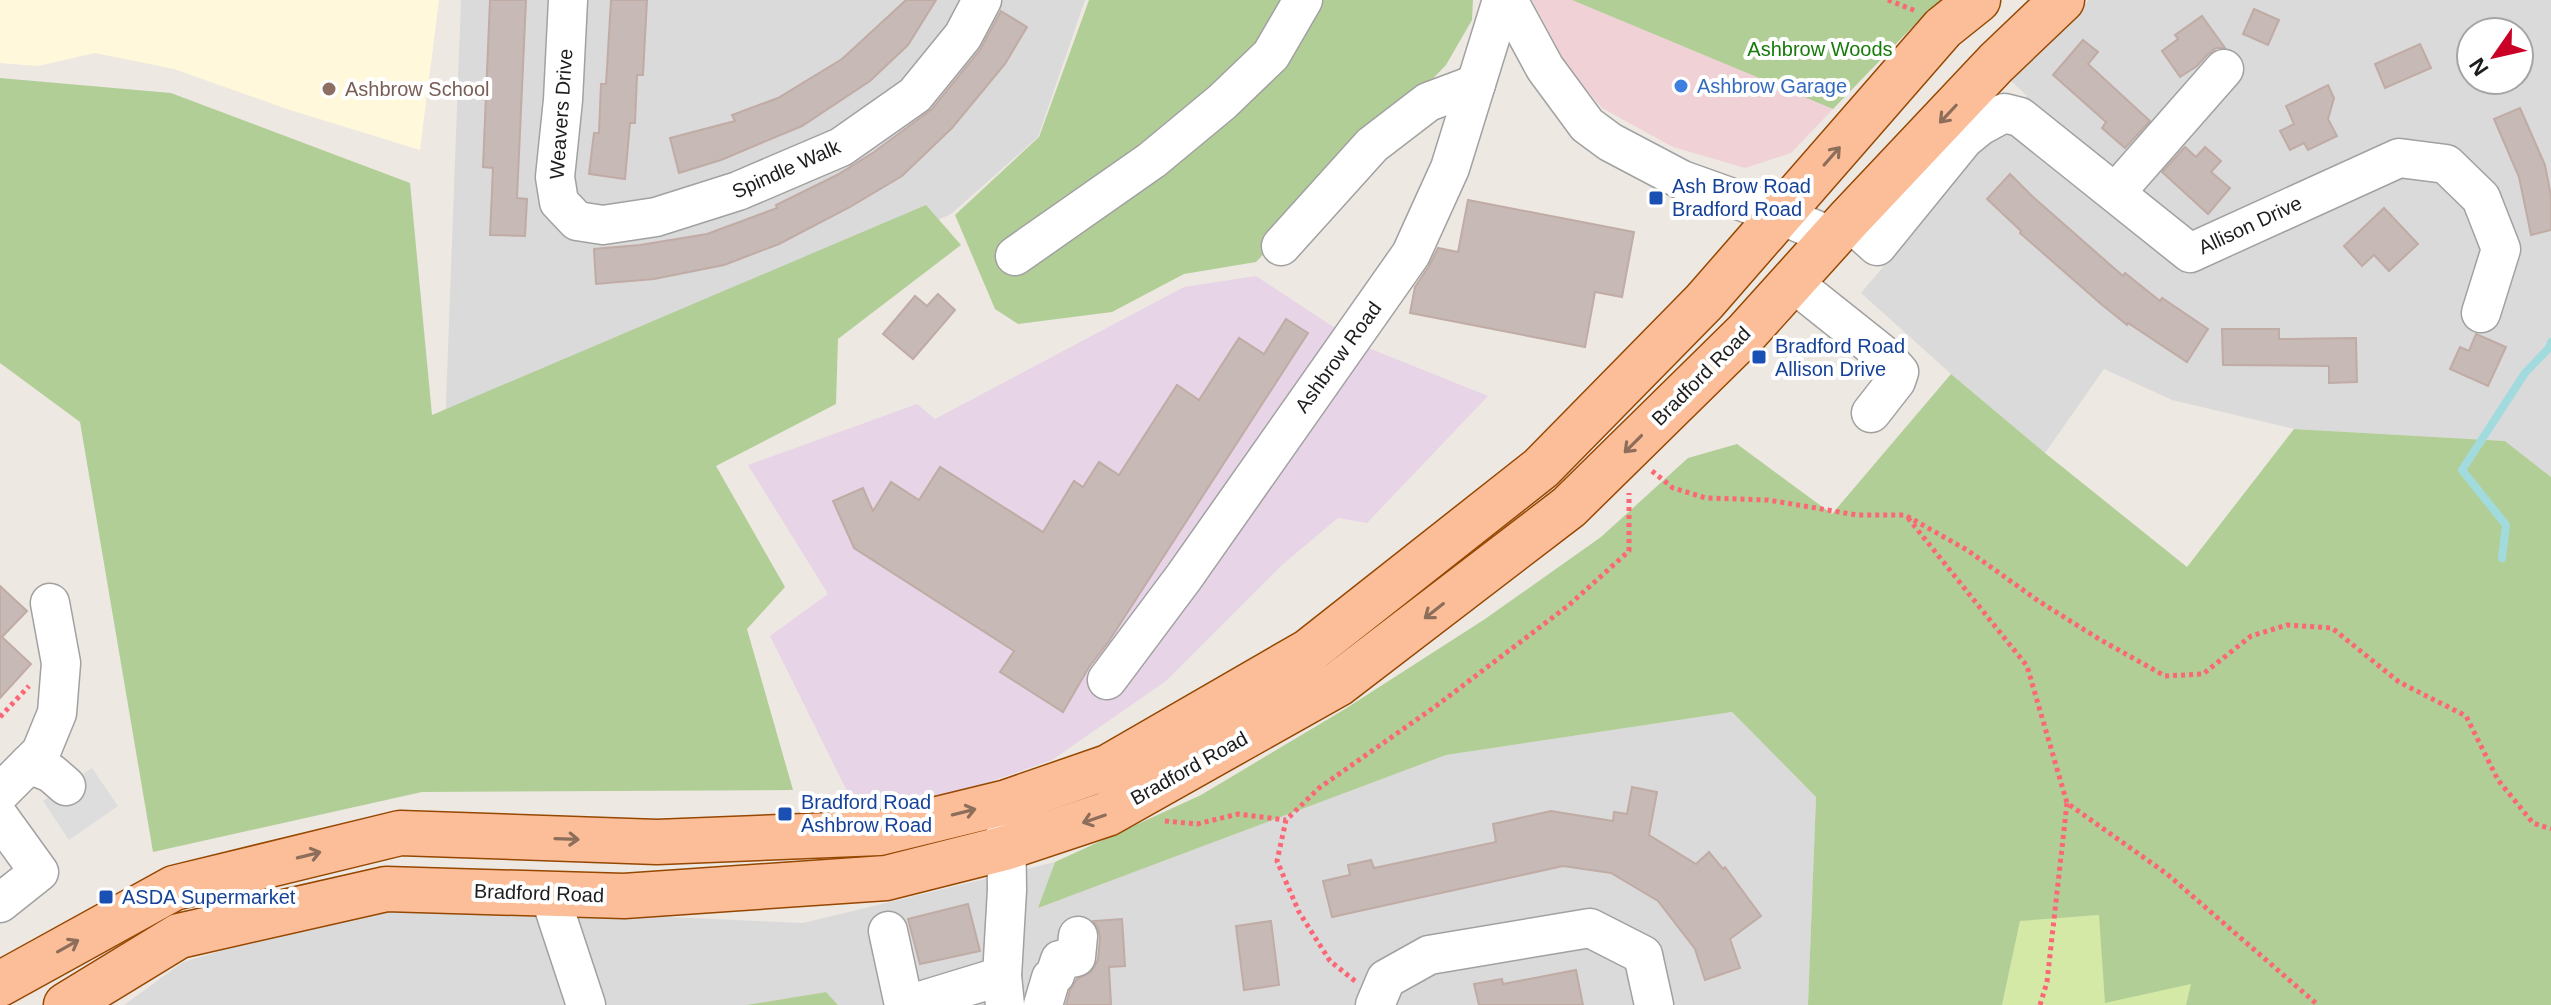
<svg xmlns="http://www.w3.org/2000/svg" width="2551" height="1005" viewBox="0 0 2551 1005" font-family="Arial,sans-serif">
<style>
.residential{fill:#dbdada;fill-rule:evenodd}
.commercial{fill:#f0d1d6}
.industrial{fill:#e7d4e7}
.education{fill:#fff8db}
.grass{fill:#d5e9a7}
.forest{fill:#b2ce97}
.parking{fill:#ddd}
.lines{fill:none;stroke-linecap:round;stroke-linejoin:round}
.stream{stroke:#a2dbdd;stroke-width:8}
.building{fill:#c6b9b6;stroke:#c0aba5;stroke-width:2}
.minor-casing{stroke:#a1a1a1;stroke-width:41}
.major-casing{stroke:#964700;stroke-width:47}
.path{stroke:#fb6774;stroke-width:5;stroke-dasharray:4 4;stroke-linecap:butt}
.minor{stroke:#fff;stroke-width:38}
.major{stroke:#fcbe99;stroke-width:44}
.oneway{stroke:#8c6e5b}
.shop-dot{fill:#3f7fe0;stroke:#fff;stroke-width:3}
.education-dot{fill:#8d6e63;stroke:#fff;stroke-width:3}
.transit-dot{fill:#1a4fb4;stroke:#fff;stroke-width:3}
.labels{text-anchor:middle;stroke-width:8;stroke-linejoin:round;paint-order:stroke}
.park-label{font-size:20px;fill:#177b0a;stroke:#fff}
.shop-label{font-size:20px;fill:#366cbe;stroke:#fff;text-anchor:start}
.education-label{font-size:20px;fill:#785e54;stroke:#fff;text-anchor:start}
.street-label{font-size:20px;fill:#1d1d1d;stroke:#fff}
.transit-label{font-size:20px;fill:#164399;stroke:#fff;text-anchor:start}
</style>
<rect width="100%" height="100%" fill="#eee8e2"/>
<g class="residential">
<path d="M461,0H1085L1038,137L951,214L711,320L445,429Z"/>
<path d="M2089,0H2551V477L2505,441L2294,429L2172,400L2104,369L2045,453L1951,374L1861,293L2027,96L2011,81ZM2471,32H2519V80H2471Z"/>
<path d="M1732,712L1816,797L1808,1005H979L978,994L949,1005H838L826,992L746,1005H124L183,962L359,911H531L803,923L1055,862L1039,907L1446,755Z"/>
</g>
<path class="commercial" d="M1532,0H1572L1833,109L1791,153L1745,168L1673,147L1602,108L1566,64Z"/>
<path class="industrial" d="M1256,276L1361,345L1488,396L1367,523L1338,518L1282,565L1166,681L1052,760L907,811L855,807L770,636L828,594L748,465L917,404L935,419L1184,287Z"/>
<path class="education" d="M0,0H439L420,150L287,109L174,69L95,53L38,66L0,63Z"/>
<path class="grass" d="M2100,915L2192,984L2186,1005H2002L2020,920Z"/>
<g class="forest">
<path d="M1089,0H1473L1472,20L1446,65L1256,262L1184,274L1112,312L1018,324L995,309L955,215L1039,137Z"/>
<path d="M1572,0H1942L1923,16L1833,109Z"/>
<path d="M0,78L171,93L410,183L432,415L926,205L961,245L838,339L836,404L716,466L785,587L747,629L793,790L422,792L153,852L80,422L0,363Z"/>
<path d="M1951,374L2045,453L2187,567L2294,429L2505,441L2551,477V1005H2186L2191,984L2105,1003L2099,915L2020,921L2002,1005H1808L1816,797L1732,712L1446,755L1038,908L1055,862L1201,795L1345,709L1485,619L1601,537L1688,458L1737,444L1832,514Z"/>
<path d="M826,992L838,1005H746Z"/>
</g>
<path class="parking" d="M92,768L118,806L69,840L43,801Z"/>
<g class="lines">
<path class="stream" d="M2502,558L2506,525L2462,470L2525,373L2549,348L2551,342"/>
</g>
<g class="building">
<path d="M490,0H526L517,198L527,199L525,236L490,235L493,168L483,167Z"/>
<path d="M611,0H647L643,75H637L635,123H630L625,179L589,174L594,133H599L601,84H606Z"/>
<path d="M906,0H936L908,45L870,81L802,126L721,160L679,173L670,138L735,121L732,115L778,98L842,59Z"/>
<path d="M2254,9L2279,20L2268,45L2243,34Z"/>
<path d="M1001,11L1027,27L1018,42L1005,64L952,128L902,176L850,207L779,244L724,265L654,279L596,284L594,249L640,245L707,234L777,208L776,205L837,175L874,152L932,109L980,50Z"/>
<path d="M2202,16L2225,48H2216L2208,54L2197,66L2180,77L2162,51L2178,39L2175,35Z"/>
<path d="M2083,40L2098,52L2088,64L2150,121L2125,148L2102,128L2106,122L2053,75Z"/>
<path d="M2420,44L2431,68L2385,88L2375,64Z"/>
<path d="M2328,85L2334,98L2328,119L2337,136L2308,150L2304,143L2290,150L2280,131L2294,124L2286,106Z"/>
<path d="M2520,108L2545,165L2551,196V230L2531,235L2519,177L2494,119Z"/>
<path d="M2185,147L2196,157L2205,147L2221,161L2211,172L2230,188L2208,214L2162,172Z"/>
<path d="M2010,174L2033,197L2123,276L2125,273L2160,301L2162,298L2208,329L2187,362L2128,323L2127,325L2101,304L2020,233L2021,231L1987,199Z"/>
<path d="M1468,200L1634,232L1622,297L1595,292L1585,347L1410,313L1415,287L1429,266L1438,248L1458,252Z"/>
<path d="M2384,208L2418,244L2389,271L2374,255L2362,266L2344,246Z"/>
<path d="M938,294L955,310L913,359L883,334L915,296L927,306Z"/>
<path d="M1286,319L1308,333L1109,641L1089,667L1063,712L1000,672L1014,651L854,548L833,501L863,488L873,511L891,482L919,500L940,467L1043,532L1074,481L1083,487L1099,462L1119,475L1177,385L1199,400L1239,338L1264,354Z"/>
<path d="M2222,329H2279V339L2356,338L2357,382L2329,383V366L2223,365Z"/>
<path d="M2476,334L2506,347L2488,386L2450,369L2460,347L2469,351Z"/>
<path d="M0,586L27,611L2,637L31,664L0,698Z"/>
<path d="M1632,787L1657,792L1649,835L1696,864L1709,852L1723,869L1725,867L1761,916L1730,939L1740,968L1705,980L1695,949L1658,901L1611,873L1563,866L1332,917L1323,881L1350,875L1348,865L1371,860L1374,868L1496,842L1493,824L1551,811L1613,821L1614,812L1627,814Z"/>
<path d="M968,904L980,951L920,964L908,919Z"/>
<path d="M1122,919L1125,966L1109,967L1111,1005H1066L1070,990L1077,979L1091,972L1098,960L1100,937L1098,928L1093,921Z"/>
<path d="M1271,921L1279,985L1244,990L1236,926Z"/>
<path d="M1576,970L1583,1005H1479L1474,984L1502,979L1503,984Z"/>
</g>
<g class="lines">
<g class="minor-casing">
<g id="minor">
<path d="M568,0L563,100L555,177L559,202L577,221L603,225L656,217L738,191L841,147L915,95L963,36L982,0"/>
<path d="M1508,0L1545,68L1587,125L1610,142L1682,180L1780,215L1833,237"/>
<path d="M2116,192L2224,69"/>
<path d="M1848,220L1877,246L1964,139L1980,126L2004,113L2020,117L2190,253L2399,158L2446,164L2481,198L2501,249L2481,313"/>
<path d="M1281,246L1372,145L1428,102L1476,84"/>
<path d="M1015,256L1152,160L1222,102L1271,55L1303,0"/>
<path d="M1792,282L1885,356L1899,372L1896,381L1871,413"/>
<path d="M1107,680L1184,577L1411,254L1450,168L1502,0"/>
<path d="M29,764L51,773L66,786"/>
<path d="M0,793L41,752L57,713L61,663L50,603"/>
<path d="M0,818L39,872L0,903"/>
<path d="M549,893L586,1005"/>
<path d="M888,931L904,1005"/>
<path d="M907,1005L1002,976"/>
<path d="M1005,1005L1002,976L1007,890L1006,820"/>
<path d="M1043,1005L1051,978L1055,975L1060,960L1076,957L1078,936"/>
<path d="M1375,1005L1386,979L1429,955L1590,928L1643,955L1654,1005"/>
</g>
</g>
<g class="major-casing">
<g id="major">
<path d="M0,984L174,888L400,833L657,842L880,833L1007,802L1108,767L1309,651L1541,468L1704,302L1943,28L1978,0"/>
<path d="M66,1005L179,936L386,889L624,896L886,878L1005,848L1107,814L1338,684L1569,507L1746,333L1848,220L1996,63L2062,0"/>
</g>
</g>
<g class="path">
<path d="M1888,0L1916,11"/>
<path d="M1652,471L1673,488L1706,498L1768,500L1857,515H1905L1967,550L2040,602L2099,639L2165,676L2203,674L2251,636L2287,625L2332,628L2399,682L2466,716L2498,780L2533,823L2551,829"/>
<path d="M1908,518L2027,666L2067,803L2167,874L2318,1005"/>
<path d="M0,717L29,686"/>
<path d="M1165,821L1197,824L1238,814L1286,820"/>
<path d="M1355,981L1330,961L1299,912L1277,861L1286,820L1319,788L1436,706L1569,605L1629,551V493"/>
<path d="M2040,1005L2047,982L2067,803"/>
</g>
<use href="#minor" class="minor"/>
<use href="#major" class="major"/>
</g>
<defs><path id="oneway-shaft" d="M-6 0H5M1.5-3L5.5 0L1.5 3" fill="none" stroke-width="1.6" stroke-linecap="round" stroke-linejoin="round" transform="scale(2)"/></defs>
<g class="oneway">
<use href="#oneway-shaft" transform="translate(1948 114) rotate(133)"/>
<use href="#oneway-shaft" transform="translate(1832 156) rotate(-49)"/>
<use href="#oneway-shaft" transform="translate(1633 444) rotate(135)"/>
<use href="#oneway-shaft" transform="translate(1434 611) rotate(142)"/>
<use href="#oneway-shaft" transform="translate(964 812) rotate(-14)"/>
<use href="#oneway-shaft" transform="translate(1094 819) rotate(161)"/>
<use href="#oneway-shaft" transform="translate(567 839) rotate(2)"/>
<use href="#oneway-shaft" transform="translate(309 855) rotate(-14)"/>
<use href="#oneway-shaft" transform="translate(68 946) rotate(-29)"/>
</g>
<circle class="shop-dot" cx="1681" cy="86" r="8"/>
<circle class="education-dot" cx="329" cy="89" r="8"/>
<g class="transit-dot">
<rect x="1648" y="190" width="16" height="16" rx="4"/>
<rect x="1751" y="349" width="16" height="16" rx="4"/>
<rect x="777" y="806" width="16" height="16" rx="4"/>
<rect x="98" y="889" width="16" height="16" rx="4"/>
</g>
<g class="labels">
<g class="park-label">
<text x="1820" y="56">Ashbrow Woods</text>
</g>
<g class="shop-label">
<text x="1697" y="93">Ashbrow Garage</text>
</g>
<g class="education-label">
<text x="345" y="96">Ashbrow School</text>
</g>
<g class="street-label">
<text transform="translate(561 114) rotate(-86)" y="7">Weavers Drive</text>
<text transform="translate(786 169) rotate(-24)" y="7">Spindle Walk</text>
<text transform="translate(2250 225) rotate(-25)" y="7">Allison Drive</text>
<text transform="translate(1338 357) rotate(-54)" y="7">Ashbrow Road</text>
<text transform="translate(1701 376) rotate(-45)" y="7">Bradford Road</text>
<text transform="translate(1189 768) rotate(-29)" y="7">Bradford Road</text>
<text transform="translate(539 893) rotate(2)" y="7">Bradford Road</text>
</g>
<g class="transit-label">
<text x="1672" y="193">Ash Brow Road<tspan x="1672" dy="23">Bradford Road</tspan></text>
<text x="1775" y="353">Bradford Road<tspan x="1775" dy="23">Allison Drive</tspan></text>
<text x="801" y="809">Bradford Road<tspan x="801" dy="23">Ashbrow Road</tspan></text>
<text x="122" y="904">ASDA Supermarket</text>
</g>
</g>
<g transform="translate(2495 56) rotate(236)"><circle r="38" fill="#ffffff" stroke="#a5a5a5" stroke-width="2"/>
<path d="M0-6L14 30L0 20L-14 30Z" fill="#ca0027"/>
<text y="-12" font-size="22" font-weight="bold" text-anchor="middle" fill="#1d1d1d">N</text>
</g>
</svg>
